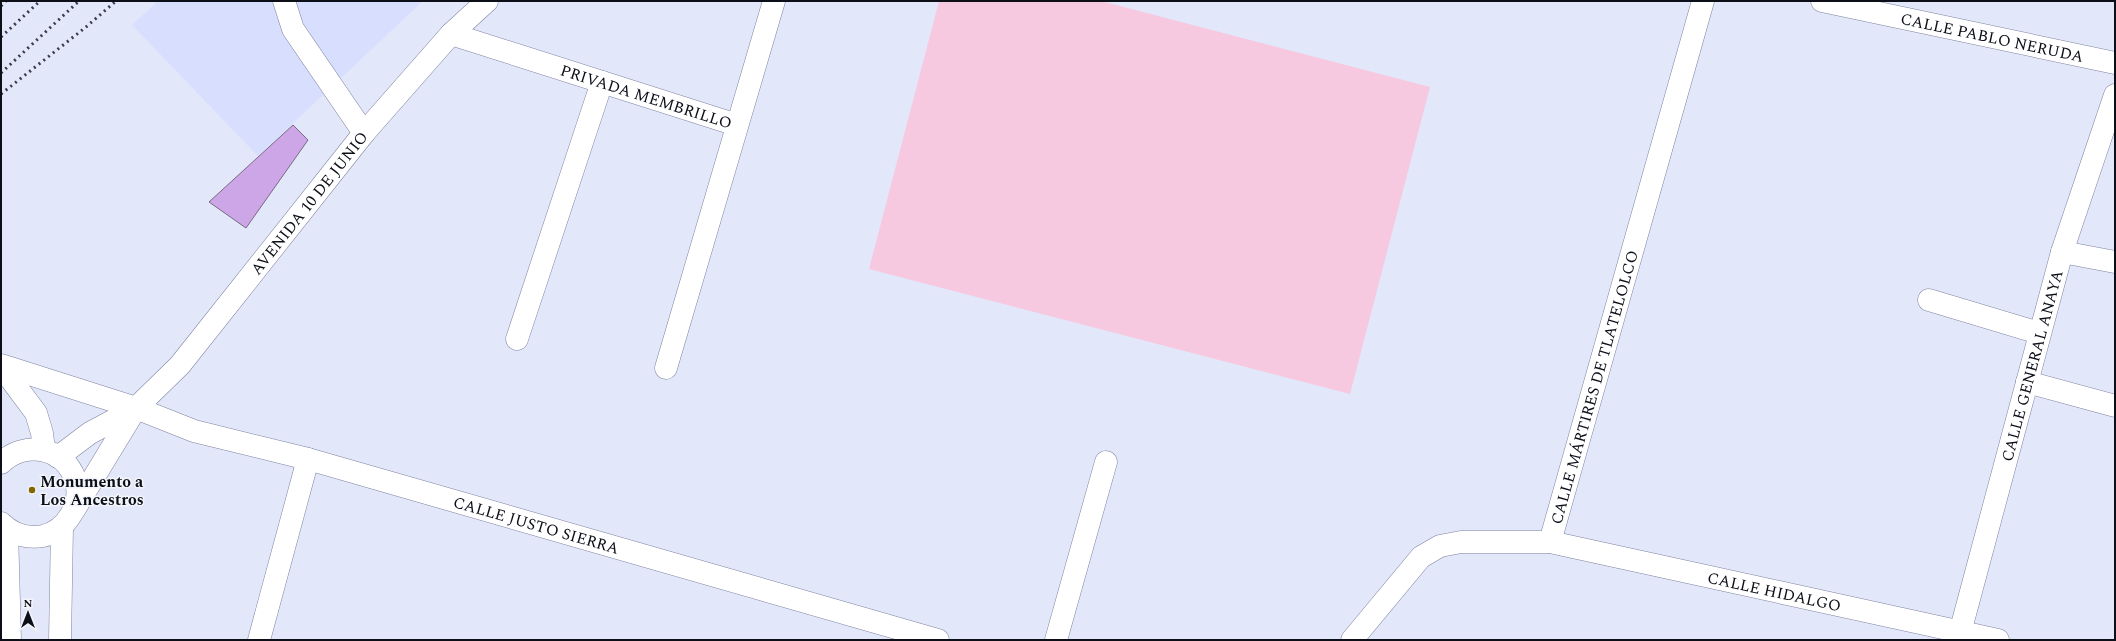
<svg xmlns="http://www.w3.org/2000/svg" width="2116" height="641" viewBox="0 0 2116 641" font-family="Spectral,serif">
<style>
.built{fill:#d8defd}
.green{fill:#f6c9e0}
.building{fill:#cca6e6;stroke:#796983}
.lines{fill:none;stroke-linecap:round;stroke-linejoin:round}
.minor-casing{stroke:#7e83a0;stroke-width:23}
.major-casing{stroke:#7e83a0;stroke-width:23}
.minor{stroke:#fff;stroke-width:22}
.major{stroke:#fff;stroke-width:22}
.rail{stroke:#3a3c48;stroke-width:3;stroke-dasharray:2 4;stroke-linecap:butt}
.poi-dot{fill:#826600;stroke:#f3f5fb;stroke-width:1.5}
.labels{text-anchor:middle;stroke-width:3;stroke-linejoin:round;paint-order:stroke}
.street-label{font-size:16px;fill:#0c0e18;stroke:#f3f5fb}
.poi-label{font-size:16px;font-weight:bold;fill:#0c0e18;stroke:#f3f5fb;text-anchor:start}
</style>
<rect width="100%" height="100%" fill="#e3e7fa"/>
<path class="built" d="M158,1H423L258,156L132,25Z"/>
<path class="green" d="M939,1H1101L1430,87L1350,394L869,269Z"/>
<path class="building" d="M293,125L308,140L246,228L209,202Z"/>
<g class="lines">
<g class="minor-casing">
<g id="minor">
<path d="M284,1L293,29L364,133"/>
<path id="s1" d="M1822,1L2115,63"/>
<path id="s2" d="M451,34L737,125"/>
<path d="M2062,252L2115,262"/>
<path d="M1929,300L2039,333"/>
<path d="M517,339L602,82"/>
<path id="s3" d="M1,365L136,408L194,431L308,459L938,640"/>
<path d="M666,368L774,1"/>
<path d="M2027,382L2115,406"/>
<path id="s4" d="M1550,542L1703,1"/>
<path d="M259,640L308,459"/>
<path d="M1056,640L1106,462"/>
<path id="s5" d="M1352,640L1421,557L1440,546L1461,542H1550L1998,640"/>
<path id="s6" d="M1958,640L2062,252L2115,95"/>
</g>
</g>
<g class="major-casing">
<g id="major">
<path d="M1,366L36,413L42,433L44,450"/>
<path d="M58,457L90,433L135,409"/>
<path d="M1,463C25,440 64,447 75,479C84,503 66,531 43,536C27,539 12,534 1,523"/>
<path id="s7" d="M74,510L136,408L180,365L364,133L451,34L487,1"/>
<path d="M7,529L10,640"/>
<path d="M60,640L62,527"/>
</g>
</g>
<use href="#minor" class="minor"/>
<use href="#major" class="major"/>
<g class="rail">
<path d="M1,6L6,1"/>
<path d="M1,37L40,1"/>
<path d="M1,73L79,1"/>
<path d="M1,94L86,27L116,1"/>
</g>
</g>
<circle class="poi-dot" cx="32" cy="490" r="4"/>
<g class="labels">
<g class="street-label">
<text dy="6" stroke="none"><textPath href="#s1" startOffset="174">CALLE PABLO NERUDA</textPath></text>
<text dy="6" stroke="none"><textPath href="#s2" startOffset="205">PRIVADA MEMBRILLO</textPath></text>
<text dy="6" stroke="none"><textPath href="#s7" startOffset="388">AVENIDA 10 DE JUNIO</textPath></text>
<text dy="6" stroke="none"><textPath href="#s6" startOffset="284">CALLE GENERAL ANAYA</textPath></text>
<text dy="6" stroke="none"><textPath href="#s4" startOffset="161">CALLE MÁRTIRES DE TLATELOLCO</textPath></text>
<text dy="6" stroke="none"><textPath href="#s3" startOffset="559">CALLE JUSTO SIERRA</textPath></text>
<text dy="6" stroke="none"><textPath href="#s5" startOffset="470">CALLE HIDALGO</textPath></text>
</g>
<g class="poi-label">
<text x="40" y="487">Monumento a<tspan x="40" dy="18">Los Ancestros</tspan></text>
</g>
</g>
<rect width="2116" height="641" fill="none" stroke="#0c0e18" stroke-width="4"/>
<g transform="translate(28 613)" stroke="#f3f5fb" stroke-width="3" paint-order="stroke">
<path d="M0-3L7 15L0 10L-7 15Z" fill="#0c0e18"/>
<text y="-6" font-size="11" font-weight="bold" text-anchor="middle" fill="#0c0e18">N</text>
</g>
</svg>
